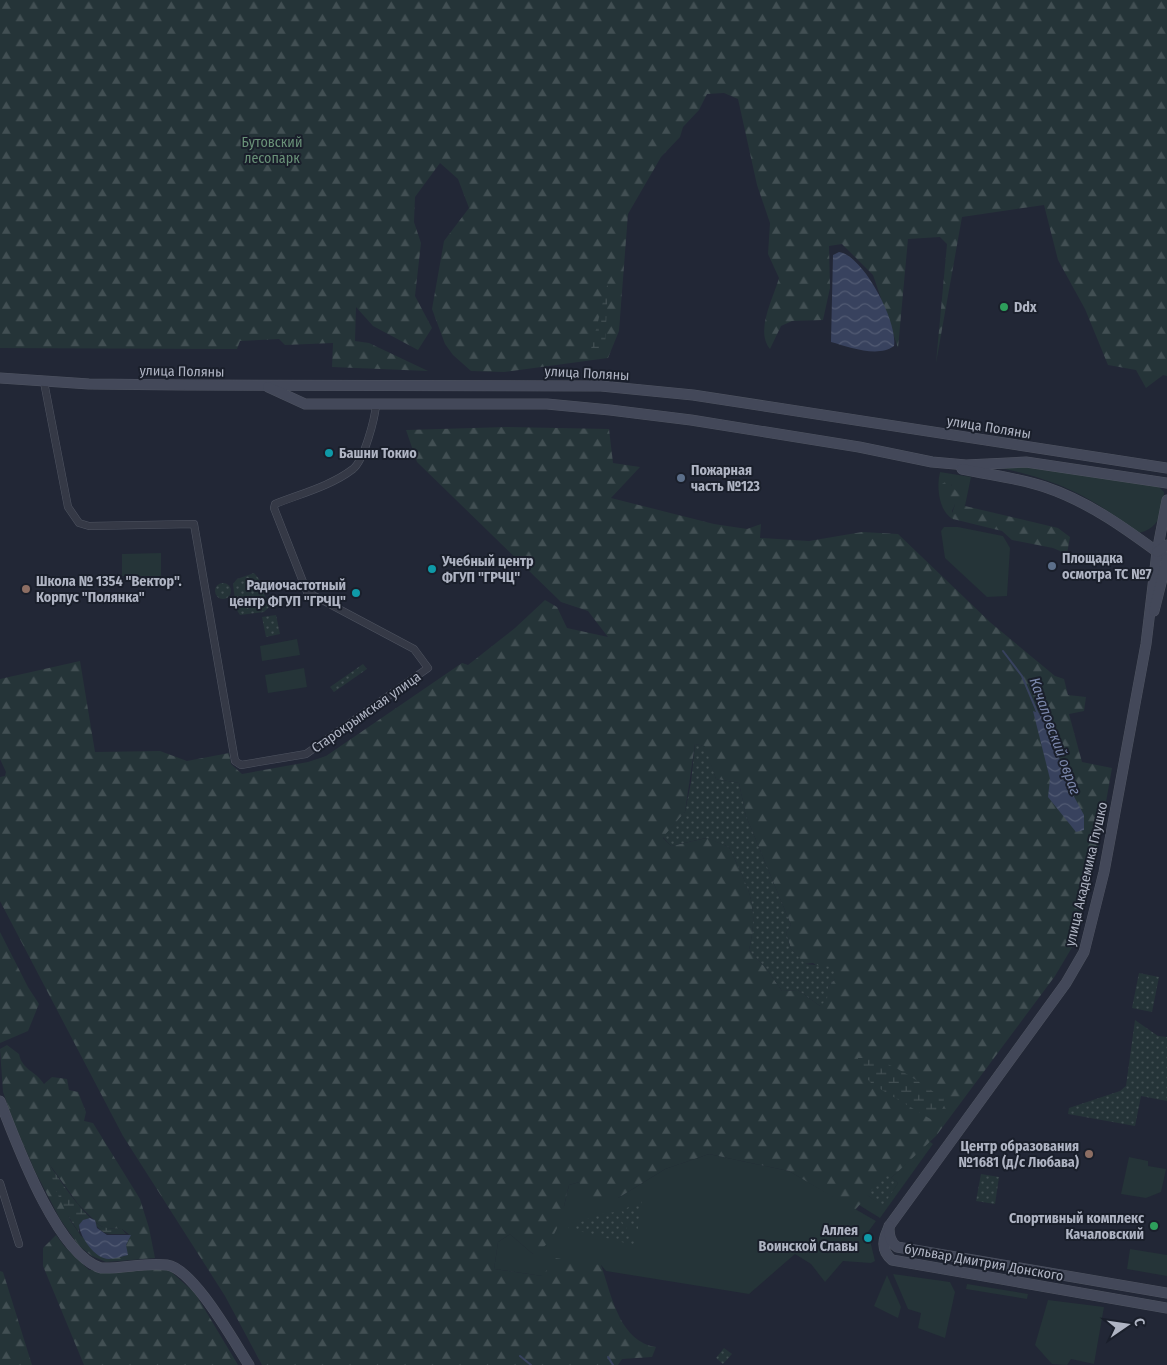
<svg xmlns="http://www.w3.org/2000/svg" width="1167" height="1365" viewBox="0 0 1167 1365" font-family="'Fira Sans Condensed',sans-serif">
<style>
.grass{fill:#253438}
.forest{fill:url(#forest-firs);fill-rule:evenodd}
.wetland{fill:url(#wetland-marsh)}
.park{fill:url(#park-dots)}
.water{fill:url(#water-waves)}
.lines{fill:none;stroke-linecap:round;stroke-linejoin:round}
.stream{stroke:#38425e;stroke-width:2}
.street-casing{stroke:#4f5461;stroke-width:8}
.secondary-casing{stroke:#4f5461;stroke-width:11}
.street{stroke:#353946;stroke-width:7}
.secondary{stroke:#434859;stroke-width:10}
.leisure-dot{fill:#2e9e5b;stroke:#1a1f2b;stroke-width:2}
.culture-dot{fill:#0f9aa8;stroke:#1a1f2b;stroke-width:2}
.service-dot{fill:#5c6f8a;stroke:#1a1f2b;stroke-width:2}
.education-dot{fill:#8d6e63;stroke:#1a1f2b;stroke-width:2}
.labels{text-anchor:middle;stroke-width:4;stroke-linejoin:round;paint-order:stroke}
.park-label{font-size:14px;fill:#699178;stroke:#1a1f2b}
.poi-label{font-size:14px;font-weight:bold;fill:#afb4c3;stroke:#1a1f2b;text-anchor:start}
.street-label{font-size:14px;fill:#afb4c3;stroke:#1a1f2b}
.water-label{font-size:15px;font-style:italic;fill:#7a86aa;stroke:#1a1f2b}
</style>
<defs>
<pattern id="forest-firs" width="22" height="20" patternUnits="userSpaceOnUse" patternTransform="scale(1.25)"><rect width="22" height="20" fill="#253438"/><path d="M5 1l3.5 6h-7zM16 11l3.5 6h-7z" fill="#424f53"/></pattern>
<pattern id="wetland-marsh" width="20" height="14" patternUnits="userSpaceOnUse" patternTransform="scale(1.25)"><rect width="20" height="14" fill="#253438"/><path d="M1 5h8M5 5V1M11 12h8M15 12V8" fill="none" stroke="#424f53"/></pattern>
<pattern id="park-dots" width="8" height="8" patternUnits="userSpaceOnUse" patternTransform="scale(1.25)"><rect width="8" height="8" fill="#253438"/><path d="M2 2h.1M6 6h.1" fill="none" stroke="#424f53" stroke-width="1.8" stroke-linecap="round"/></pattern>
<pattern id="water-waves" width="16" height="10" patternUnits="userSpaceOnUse" patternTransform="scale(1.25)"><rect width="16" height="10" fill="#38425e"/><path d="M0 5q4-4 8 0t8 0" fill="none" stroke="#525b73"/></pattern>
</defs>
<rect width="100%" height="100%" fill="#222736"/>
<g class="grass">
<path d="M1020,465L1158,486L1164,492C1164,511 1159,529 1139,533C1088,495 1058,480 996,467Z"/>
<path d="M940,472L971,477L965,506L957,492L952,489L951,484L952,501L955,505L952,511L953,519L956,521C939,514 936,488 940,472Z"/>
<path d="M944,527H958L1003,536L1010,548L1007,596L987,597L945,558L941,531Z"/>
<path d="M161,553V576H122V554Z"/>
<path d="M297,639L300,655L262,661L260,646Z"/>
<path d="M304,668L307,687L268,693L265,675Z"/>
<path d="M929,1141L933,1144L880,1218L859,1205L867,1195L883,1205L898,1183L891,1178Z"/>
<path d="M709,1154L789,1171L876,1221L868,1232L875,1261L871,1263L843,1261L825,1282L811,1264L795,1254L749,1294L606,1271L601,1265L542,1276L494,1269L498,1242L510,1234L533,1254L564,1206L569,1185L579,1182L618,1198L665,1169Z"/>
<path d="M1129,1157L1148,1161V1166L1166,1169L1161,1192L1146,1198L1121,1194Z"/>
<path d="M1130,1249L1167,1255V1276L1127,1269Z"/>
<path d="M893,1274L950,1282L955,1292L945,1338L918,1328L921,1313L908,1309Z"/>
<path d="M887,1275L901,1307L898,1318L874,1306Z"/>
<path d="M967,1284L1028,1294L1027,1299L966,1289Z"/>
<path d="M1048,1300L1104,1307L1094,1364L1071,1359L1067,1365L1052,1364L1035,1345Z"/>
</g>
<g class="forest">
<path d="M0,0H1167V376L1163,375L1146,388L1136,370L1108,365L1085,309L1058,260L1044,205L962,217L936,363L947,244L940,237L908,239L898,348L873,275L842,244L829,246L830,288L823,320L792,321L781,326L770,349C755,331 773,299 779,278L768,254L770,223L757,185L738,99L724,93L707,94L699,110L683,127L680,137L661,157L628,214L619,331L608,358L504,372L471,371L453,355L445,344L432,309L444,241L469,208L458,179L440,163L415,197L414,222L421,243L415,296L432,328L418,350L373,326L356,307L355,341L369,343L428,371L332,367L333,343L285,345L279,339L240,341L237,349H216L0,348Z"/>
<path d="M506,427L609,429L613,463L640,467L611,498L714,524L747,529L761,524L760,538L809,541L862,532L898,534L991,623L1055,676L1064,679L1068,695L1086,697L1084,711L1069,714L1082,762L1112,768L1098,847L1074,944L1055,976L936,1136L891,1178L886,1175L855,1210L789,1171L709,1154L665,1169L618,1198L590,1203L579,1182L569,1185C562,1212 560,1241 533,1254L510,1234L498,1242L494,1269L542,1276L556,1258L601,1265C611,1293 619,1342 656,1347L652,1357L622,1359L618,1365H262L225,1296L123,1136L0,901V777L5,776L6,772L0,759V679L80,661L95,752L160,751L187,761L229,753L231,764L242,774L308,762L326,756L462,663L468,665L515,628L545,600L557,607L567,628L608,637L588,611L561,602L417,462L406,430ZM695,744L704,746L716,779L739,783L746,816L791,925L786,933L791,949L804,964L813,963L835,979L828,987L820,1006L798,990L782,991L766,968L749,950C760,903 748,888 729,847L707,838L671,846L663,838L685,812Z"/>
<path d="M947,481L961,496L965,506L1058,528L1070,537L1067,554L1053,548L1012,540L1002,531L953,519L951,516L955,505L946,499L941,488L942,484Z"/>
<path d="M0,932L28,987L39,1004L28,1031L0,1043Z"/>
<path d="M7,1045L19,1054C22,1070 36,1071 44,1084L52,1077L67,1079L69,1090L78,1092L86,1112L84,1121L93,1123L140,1199L149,1228L155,1258L106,1262L92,1256L79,1246L60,1219L35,1171L14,1123L3,1092L0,1049ZM50,1165L78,1204L99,1225L105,1228L122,1229L130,1235L126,1245L125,1256L114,1257L81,1236L70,1220Z"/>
<path d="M56,1235L65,1247L89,1270H169L195,1293L238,1365H84L43,1266V1248Z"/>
<path d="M0,1271L3,1272L32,1365H0Z"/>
</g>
<g class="wetland">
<path d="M608,282L605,349H591Z"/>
<path d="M858,1058C888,1056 919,1083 943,1098L945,1104L936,1120H932L872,1084L858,1069Z"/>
<path d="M49,1164C59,1179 87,1221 103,1227C108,1229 116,1228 122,1229L126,1234C103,1234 105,1236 90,1218C82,1220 79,1223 79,1232C63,1211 54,1189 49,1164Z"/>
</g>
<g class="park">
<path d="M254,573L259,579L269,607L264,612L240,615L236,609L233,584L237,579Z"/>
<circle cx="223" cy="591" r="8"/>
<path d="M276,615L280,634L266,637L262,617Z"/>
<path d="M363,664L367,669L334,692L330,687Z"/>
<path d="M695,744L705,746L716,779L739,783L746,816L791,925L786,933L791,949L805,964L835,967V979L828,987L827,999L820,1006L798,990L782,991L766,968L749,950C760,904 748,888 729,847L706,838L671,846L663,837L685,812L691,782Z"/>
<path d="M1139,973L1159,977L1152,1012L1132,1008Z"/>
<path d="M1135,1020L1158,1036L1167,1037V1101L1141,1096L1135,1126L1068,1114L1069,1108L1120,1091L1126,1086Z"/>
<path d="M886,1174L898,1183L883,1206L867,1195Z"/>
<path d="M981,1174L999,1177L995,1204L976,1201Z"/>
<path d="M642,1200L637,1235L621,1211Z"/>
<path d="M615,1212L635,1240L633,1245L568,1228L596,1215Z"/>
<path d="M724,1348L732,1354L723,1364L716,1358Z"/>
</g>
<g class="water">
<path d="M839,252C863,255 898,322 894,346C878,358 849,347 831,342L833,255Z"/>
<path d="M1033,711L1044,715L1071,791L1084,815V830L1076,832L1048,797L1050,779Z"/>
<path d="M90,1218L95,1220L97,1228L107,1235H131L126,1245L128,1255C124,1256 113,1259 109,1259C95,1259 80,1237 79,1225L83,1220Z"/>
</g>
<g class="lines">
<g class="stream">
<path d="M1003,651L1022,676L1038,714"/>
<path d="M520,1356L531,1365"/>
<path d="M608,1357L613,1365"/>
</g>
<g class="street-casing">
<g id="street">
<path d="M44,382L68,507L79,523L89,526L194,524L235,761L241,765L306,754L428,668L414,649L307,592L274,508L275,504C300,494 331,486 353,469C364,460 375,419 376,404"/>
<path d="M0,1183L19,1244"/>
</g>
</g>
<g class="secondary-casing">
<g id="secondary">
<path d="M0,378L89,384L185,385L601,386L693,395L1167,468"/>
<path d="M268,387L305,404H547L610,410L691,420L859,447L932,462L966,465L1026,462L1167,483"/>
<path d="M962,469C990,475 1019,478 1045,487C1090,502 1129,531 1167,559"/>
<path d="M1167,500L1157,552L1146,644L1104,872L1084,952L1066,983L890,1225C883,1238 880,1250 892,1260L1167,1308"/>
<path d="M1157,552L1167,545"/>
<path d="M1154,611L1167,559"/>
<path d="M0,1101C16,1142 57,1255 101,1268C123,1269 145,1262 167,1265C193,1268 234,1342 249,1365"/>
<path d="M889,1226C889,1235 890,1242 897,1247L1167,1293"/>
</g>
</g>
<use href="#street" class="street"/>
<use href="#secondary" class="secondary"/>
</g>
<g class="leisure-dot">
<circle cx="1004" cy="307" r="5"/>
<circle cx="1154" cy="1226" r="5"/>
</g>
<g class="culture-dot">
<circle cx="329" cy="453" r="5"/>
<circle cx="432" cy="569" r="5"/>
<circle cx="356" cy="593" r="5"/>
<circle cx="868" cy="1238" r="5"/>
</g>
<g class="service-dot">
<circle cx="681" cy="478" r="5"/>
<circle cx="1052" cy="566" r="5"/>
</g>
<g class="education-dot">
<circle cx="26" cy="589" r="5"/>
<circle cx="1089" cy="1154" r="5"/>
</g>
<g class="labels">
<g class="park-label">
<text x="272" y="147">Бутовский<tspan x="272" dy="16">лесопарк</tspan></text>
</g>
<g class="poi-label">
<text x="1014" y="312">Ddx</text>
<text x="339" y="458">Башни Токио</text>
<text x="691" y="475">Пожарная<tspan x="691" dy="16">часть №123</tspan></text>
<text x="1062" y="563">Площадка<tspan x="1062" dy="16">осмотра ТС №7</tspan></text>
<text x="442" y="566">Учебный центр<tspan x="442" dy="16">ФГУП "ГРЧЦ"</tspan></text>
<text x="36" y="586">Школа № 1354 "Вектор".<tspan x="36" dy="16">Корпус "Полянка"</tspan></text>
<text x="346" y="590" text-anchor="end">Радиочастотный<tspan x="346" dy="16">центр ФГУП "ГРЧЦ"</tspan></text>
<text x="1079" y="1151" text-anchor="end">Центр образования<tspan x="1079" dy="16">№1681 (д/с Любава)</tspan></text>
<text x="1144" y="1223" text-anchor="end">Спортивный комплекс<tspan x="1144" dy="16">Качаловский</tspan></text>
<text x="858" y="1235" text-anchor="end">Аллея<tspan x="858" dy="16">Воинской Славы</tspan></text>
</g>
<g class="street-label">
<text transform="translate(182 371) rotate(1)" y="5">улица Поляны</text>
<text transform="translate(587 373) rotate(3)" y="5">улица Поляны</text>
<text transform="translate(989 427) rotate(9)" y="5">улица Поляны</text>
<text transform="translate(366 712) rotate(-35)" y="5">Старокрымская улица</text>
<text transform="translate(1086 874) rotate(-77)" y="5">улица Академика Глушко</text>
<text transform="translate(984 1262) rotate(10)" y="5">бульвар Дмитрия Донского</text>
</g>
<g class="water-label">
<text transform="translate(1055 736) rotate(70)" y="5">Качаловский овраг</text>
</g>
</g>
<g transform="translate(1127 1325) rotate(77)" stroke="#1a1f2b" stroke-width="4" paint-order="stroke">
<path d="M0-4L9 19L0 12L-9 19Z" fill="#afb4c3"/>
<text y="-8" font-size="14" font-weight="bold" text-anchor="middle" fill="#afb4c3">С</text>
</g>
</svg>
